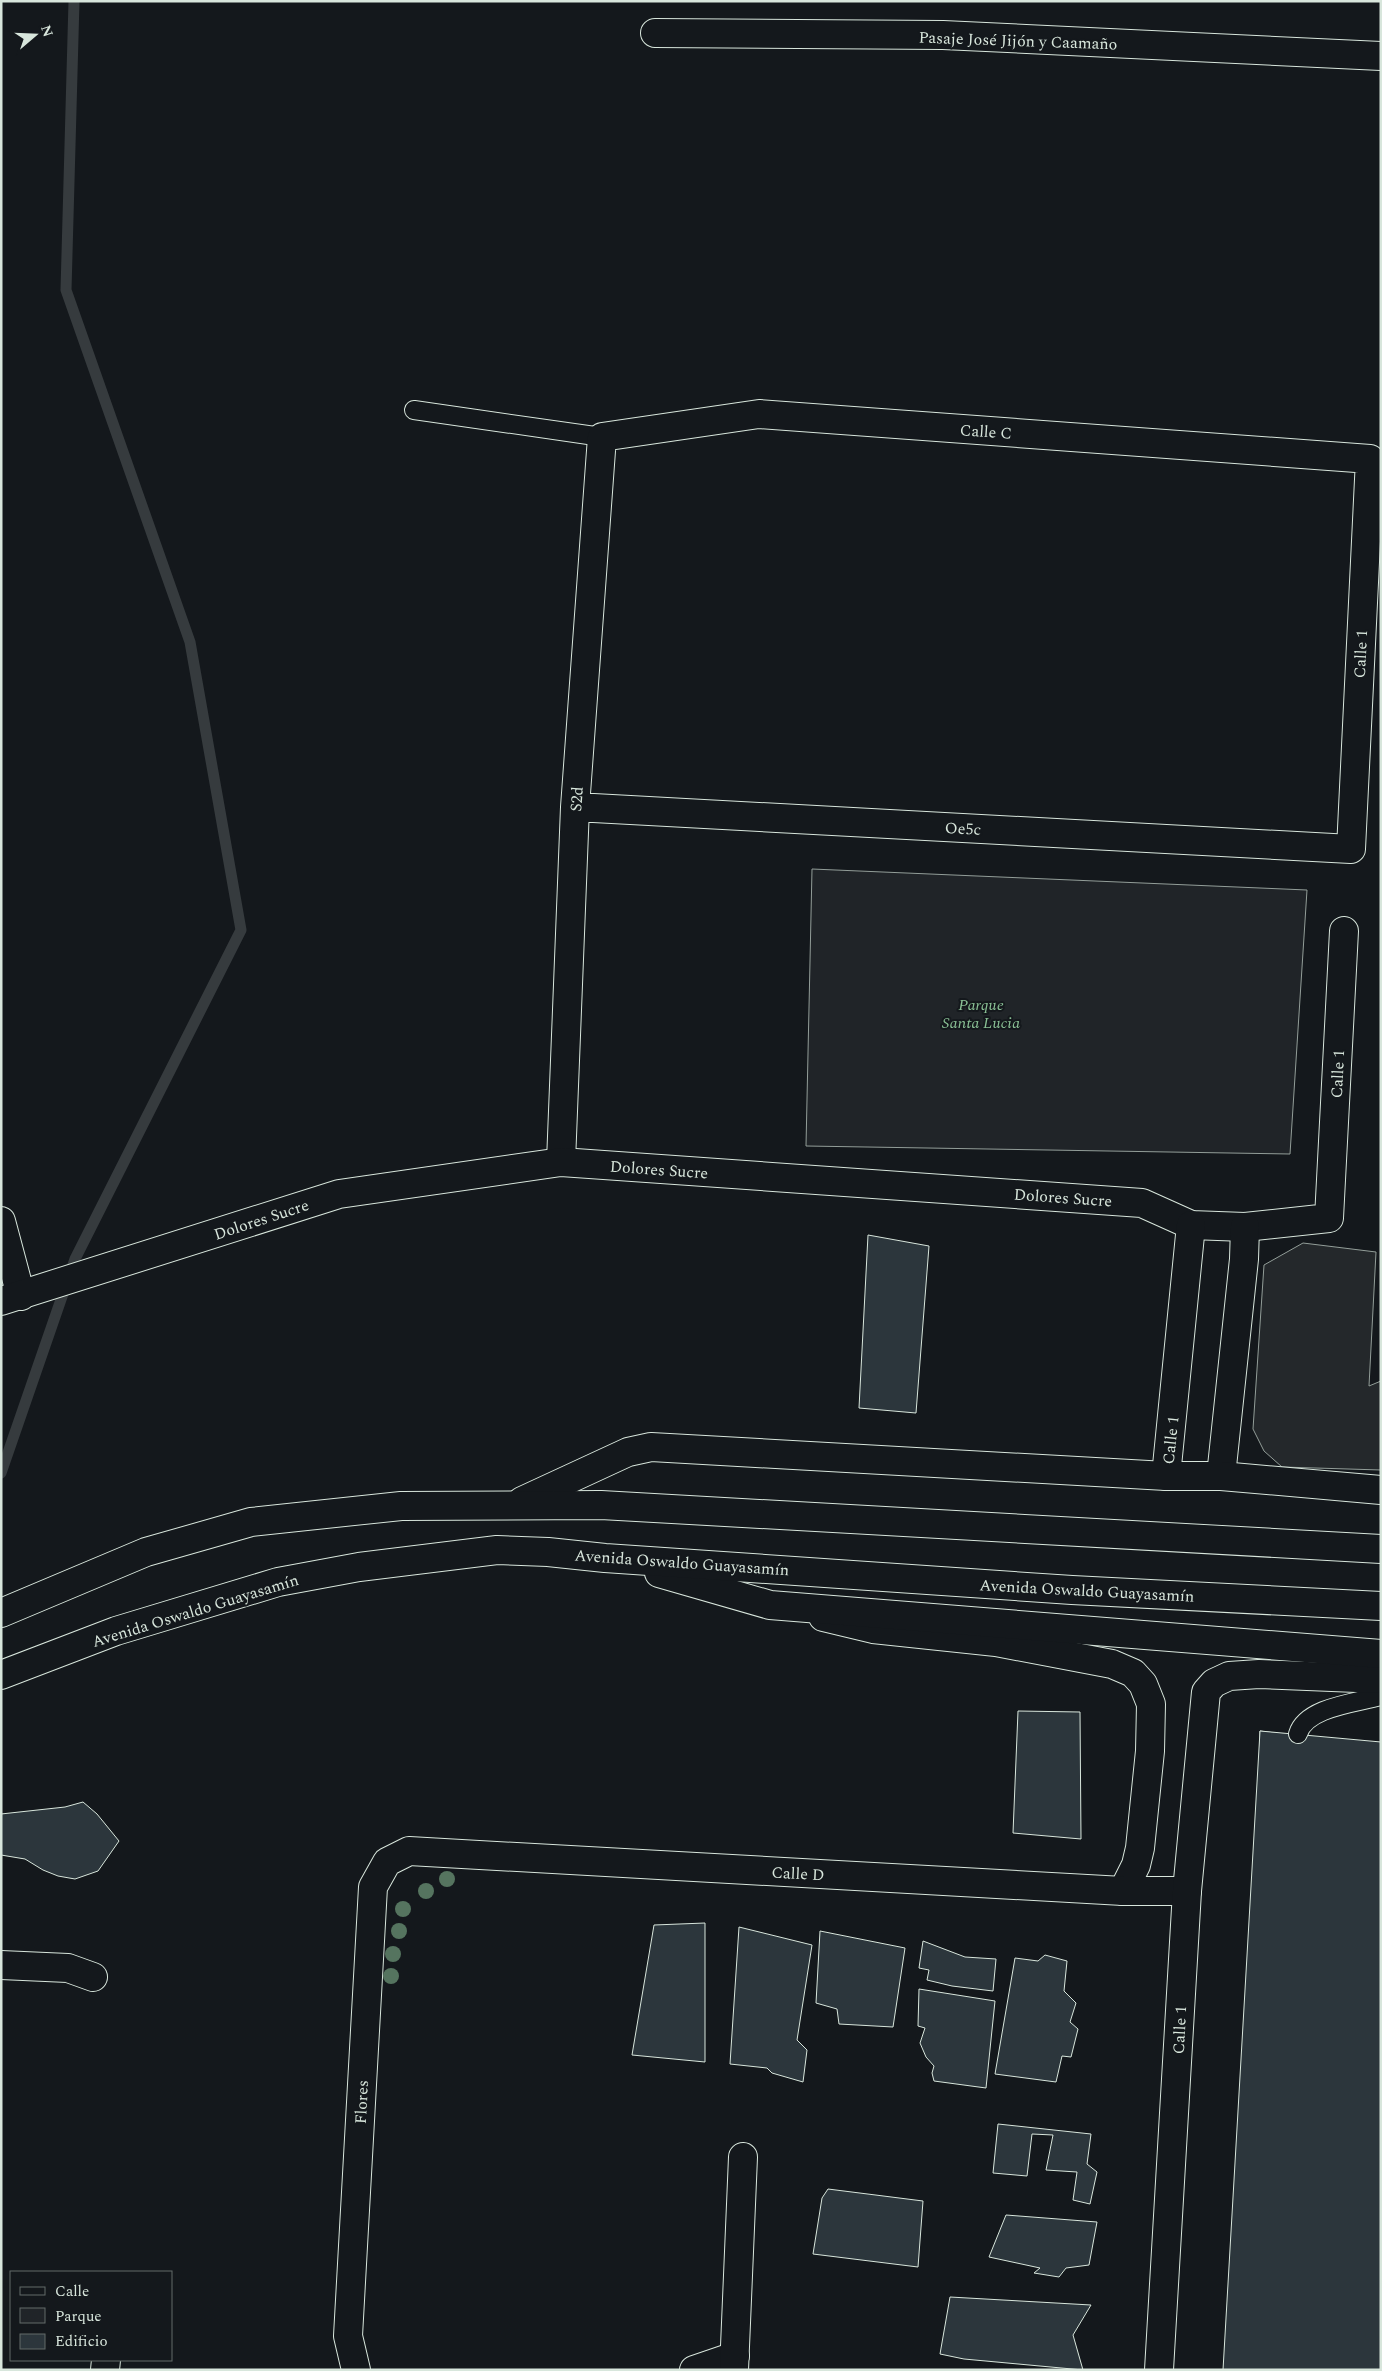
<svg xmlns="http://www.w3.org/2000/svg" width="1382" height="2371" viewBox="0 0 1382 2371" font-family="Spectral,serif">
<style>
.green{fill:#202428;stroke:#939e99}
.parking{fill:#24282b;stroke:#939e99}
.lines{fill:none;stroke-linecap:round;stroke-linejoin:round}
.stream{stroke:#363b3e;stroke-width:11}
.building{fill:#2c363c;stroke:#d8e6dc}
.lane-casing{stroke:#d8e6dc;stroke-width:20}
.street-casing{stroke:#d8e6dc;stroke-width:30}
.primary-casing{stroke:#d8e6dc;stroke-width:30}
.lane{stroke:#14181c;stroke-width:18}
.street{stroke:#14181c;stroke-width:28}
.primary{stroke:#14181c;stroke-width:28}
.tree{fill:#55745f}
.labels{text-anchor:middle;stroke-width:4;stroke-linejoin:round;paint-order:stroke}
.street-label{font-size:16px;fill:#d8e6dc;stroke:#14181c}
.park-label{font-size:16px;font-style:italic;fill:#8ac095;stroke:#14181c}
</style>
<rect width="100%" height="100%" fill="#14181c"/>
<path class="green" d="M812,869L1307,890L1290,1154L806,1146Z"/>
<path class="parking" d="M1303,1243L1376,1252L1369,1386L1381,1381V1470L1282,1467L1264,1451L1253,1429L1264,1265Z"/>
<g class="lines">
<path class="stream" d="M1,1473L75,1259L241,930L190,642L66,290L74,1"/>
</g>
<g class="building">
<path d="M868,1235L929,1246L916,1413L859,1408Z"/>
<path d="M1018,1711L1080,1712L1081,1839L1013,1833Z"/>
<path d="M1260,1731L1381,1747V2080L1255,2068Z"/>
<path d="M1260,1731L1381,1742V2370H1223Z"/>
<path d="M83,1802L97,1814L119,1841L98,1871L75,1879L58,1876L43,1870L25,1859L1,1855V1814L65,1807Z"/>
<path d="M705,1923V2062L632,2055L654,1925Z"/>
<path d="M739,1927L812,1945L797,2040L807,2050L803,2082L772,2073L767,2068L730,2064Z"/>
<path d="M820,1931L905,1948L893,2027L839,2024L837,2009L816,2003Z"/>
<path d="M923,1941L965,1957L996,1959L993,1991L952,1986L927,1980L929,1970L919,1968Z"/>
<path d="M1045,1955L1067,1961L1064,1991L1076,2003L1070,2022L1078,2029L1071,2057L1062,2056L1056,2082L995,2074L1015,1958L1038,1961Z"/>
<path d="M919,1989L995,2001L986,2088L934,2081L932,2073L934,2066L926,2057L920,2043L925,2028L918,2026Z"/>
<path d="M998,2124L1091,2134L1087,2164L1097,2172L1090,2204L1073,2200L1077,2172L1046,2170L1053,2135L1032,2134L1027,2176L993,2173Z"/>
<path d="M828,2189L923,2201L918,2267L813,2254L822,2198Z"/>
<path d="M1006,2215L1097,2222L1089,2265L1066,2268L1059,2277L1034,2273L1040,2268L989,2257Z"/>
<path d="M950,2297L1091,2305L1073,2335L1083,2370L964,2359L940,2354Z"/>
</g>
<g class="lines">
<g class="lane-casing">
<g id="lane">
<path d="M414,410L602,437"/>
<path d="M1298,1734C1306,1707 1356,1703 1381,1696"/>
</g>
</g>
<g class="street-casing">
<g id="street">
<path d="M655,33L943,35L1381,56"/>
<path d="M561,1162L575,807L602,437L759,414L1370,459L1351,849L575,807"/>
<path d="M1,1221L21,1296"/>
<path d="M1,1301L339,1194L561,1162L1142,1203L1191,1225L1245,1227L1329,1218L1344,931"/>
<path d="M1166,1476L1191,1225"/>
<path d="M1221,1476L1244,1259L1245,1227"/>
<path d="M823,1617L873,1629L996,1642L1112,1664L1133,1673L1143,1684L1151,1704L1150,1751L1140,1848L1136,1865L1123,1891"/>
<path d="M1,1965L68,1968L93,1977"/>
<path d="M105,2370L106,2360"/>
<path d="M356,2370L348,2336L373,1887L387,1862L409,1851L1123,1891H1187"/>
<path d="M694,2370L735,2356"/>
<path d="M734,2370L743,2157"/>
<path d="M1159,2370L1187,1891L1206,1692L1214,1683L1229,1676L1259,1674L1381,1679"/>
</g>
</g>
<g class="primary-casing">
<g id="primary">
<path d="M522,1501L628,1452L651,1447L1166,1476H1221L1381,1490"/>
<path d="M659,1573L770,1605L1381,1654"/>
<path d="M1,1613L146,1552L251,1522L401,1506L601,1505L1381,1549"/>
<path d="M1,1675L116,1631L278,1582L359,1567L497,1550L548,1552L605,1558L1072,1590L1381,1606"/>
</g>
</g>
<use href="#lane" class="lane"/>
<use href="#street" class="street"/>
<use href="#primary" class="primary"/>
</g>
<g class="tree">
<circle cx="447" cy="1879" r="8"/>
<circle cx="426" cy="1891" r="8"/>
<circle cx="403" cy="1909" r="8"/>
<circle cx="399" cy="1931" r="8"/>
<circle cx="393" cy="1954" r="8"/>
<circle cx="391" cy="1976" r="8"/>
</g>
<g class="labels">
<g class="street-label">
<text transform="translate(1018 40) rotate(2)" y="6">Pasaje José Jijón y Caamaño</text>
<text transform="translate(986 431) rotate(4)" y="6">Calle C</text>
<text transform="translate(1360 654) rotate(-87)" y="6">Calle 1</text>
<text transform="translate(576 799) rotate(-86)" y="6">S2d</text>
<text transform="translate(963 828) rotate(3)" y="6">Oe5c</text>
<text transform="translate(1337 1074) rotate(-87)" y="6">Calle 1</text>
<text transform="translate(659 1169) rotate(4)" y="6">Dolores Sucre</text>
<text transform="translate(1063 1197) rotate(4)" y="6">Dolores Sucre</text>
<text transform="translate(261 1219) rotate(-18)" y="6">Dolores Sucre</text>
<text transform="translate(1170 1440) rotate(-84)" y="6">Calle 1</text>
<text transform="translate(682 1562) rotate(4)" y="6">Avenida Oswaldo Guayasamín</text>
<text transform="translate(1087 1590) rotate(3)" y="6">Avenida Oswaldo Guayasamín</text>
<text transform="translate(195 1610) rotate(-17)" y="6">Avenida Oswaldo Guayasamín</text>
<text transform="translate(798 1873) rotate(3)" y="6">Calle D</text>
<text transform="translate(1179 2030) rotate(-87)" y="6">Calle 1</text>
<text transform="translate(361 2102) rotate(-87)" y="6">Flores</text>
</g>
<g class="park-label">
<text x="981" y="1010">Parque<tspan x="981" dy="18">Santa Lucia</tspan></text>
</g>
</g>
<rect width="1382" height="2371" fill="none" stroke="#d8e6dc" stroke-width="5"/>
<rect x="10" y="2271" width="162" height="90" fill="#14181c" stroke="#626a69"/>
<rect x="20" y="2287" width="25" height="8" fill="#14181c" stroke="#626a69"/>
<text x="55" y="2296" font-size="15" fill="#d8e6dc">Calle</text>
<rect x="20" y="2308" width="25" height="15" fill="#202428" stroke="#626a69"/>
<text x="55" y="2321" font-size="15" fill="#d8e6dc">Parque</text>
<rect x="20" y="2334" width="25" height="15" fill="#2c363c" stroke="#626a69"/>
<text x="55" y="2346" font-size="15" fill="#d8e6dc">Edificio</text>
<g transform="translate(35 35) rotate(71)" stroke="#14181c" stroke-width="4" paint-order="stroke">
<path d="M0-4L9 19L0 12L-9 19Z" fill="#d8e6dc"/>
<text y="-8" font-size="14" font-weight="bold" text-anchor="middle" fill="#d8e6dc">N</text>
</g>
</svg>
